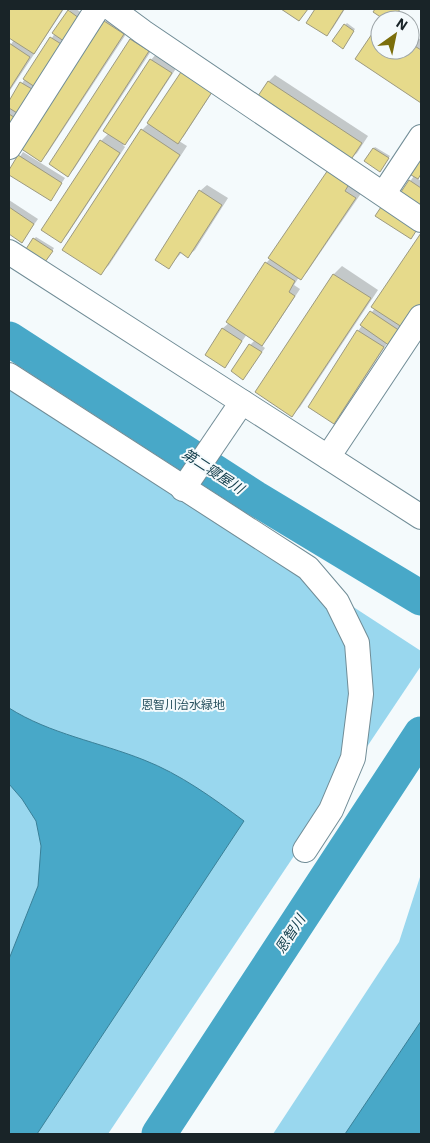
<svg xmlns="http://www.w3.org/2000/svg" width="430" height="1143" viewBox="0 0 430 1143" font-family="'IBM Plex Sans','Noto Sans JP',sans-serif">
<style>
.green{fill:#99d7ee}
.water{fill:#48a8c8;stroke:#3a8098}
.shadow{fill:#0003}
.lines{fill:none;stroke-linecap:round;stroke-linejoin:round}
.river{stroke:#48a8c8;stroke-width:35}
.building{fill:#e6da8b;stroke:#9d9a81}
.minor-casing{stroke:#708c96;stroke-width:26}
.minor{stroke:#fff;stroke-width:24}
.labels{text-anchor:middle;stroke-width:4;stroke-linejoin:round;paint-order:stroke}
.park-label{font-size:12px;fill:#264f5d;stroke:#f4fafc}
.water-label{font-size:14px;font-style:italic;fill:#15404e;stroke:#f4fafc}
</style>
<rect width="100%" height="100%" fill="#f4fafc"/>
<g class="green">
<path d="M9,383L421,651V666L108,1134H9Z"/>
<path d="M421,874V1134H273L399,942Z"/>
</g>
<g class="water">
<path d="M9,708C50,734 99,742 144,760C180,774 213,798 244,821L37,1134H9V959L38,886L41,846L36,821L22,799L9,784Z"/>
<path d="M421,1021V1134H345Z"/>
</g>
<g class="shadow">
<path d="M9,9H64L9,92V47L14,40L10,37L9,39Z"/>
<path d="M71,9H76L87,16L9,138V103Z"/>
<path d="M317,9H345L333,28L326,34L308,22Z"/>
<path d="M111,15L130,28L47,154L41,160L22,148L105,22Z"/>
<path d="M347,23L355,29L344,45L345,25Z"/>
<path d="M380,24V50H410V32L421,40V102L357,58Z"/>
<path d="M138,34L155,45L74,169L68,175L131,40Z"/>
<path d="M157,53L177,67L131,137L123,145L125,147L67,235L61,241L101,141L109,133L151,60Z"/>
<path d="M275,75L368,136L357,153L350,159L258,99L269,81Z"/>
<path d="M217,85L184,136L179,141L187,146L109,265L101,273L142,130L149,123Z"/>
<path d="M375,147L390,156L382,168L374,148Z"/>
<path d="M23,152L65,178L51,199L9,173Z"/>
<path d="M421,157V173L417,178L421,181V209L400,195L414,176Z"/>
<path d="M331,167L362,192L307,272L301,278L299,277L294,285L300,289L268,338L261,345L265,348L243,378L250,345L255,340L247,334L225,366L207,355L223,328L229,323L266,263L271,258Z"/>
<path d="M207,185L228,198L195,250L188,256L182,252L169,267L156,259L200,191Z"/>
<path d="M9,200L38,219L22,241L9,233Z"/>
<path d="M421,235V306L388,342L340,416L334,422L358,331L375,308L373,307Z"/>
<path d="M36,237L54,248L47,259L34,239Z"/>
<path d="M342,266L378,290L300,407L292,415L257,392L334,274Z"/>
</g>
<g class="lines">
<g class="river">
<path d="M9,339L255,498L421,598"/>
<path d="M159,1134L421,734"/>
</g>
</g>
<g class="building">
<path d="M9,9H63L34,54L9,38Z"/>
<path d="M281,9H308L299,21Z"/>
<path d="M315,9H344L327,36L306,23Z"/>
<path d="M375,9H400L393,20H385L373,12Z"/>
<path d="M68,10L83,21L68,44L52,33Z"/>
<path d="M104,21L124,34L41,162L20,148Z"/>
<path d="M380,22V50H410V43L421,50V103L355,59Z"/>
<path d="M344,24L354,31L343,49L332,41Z"/>
<path d="M50,37L66,47L38,89L23,79Z"/>
<path d="M130,39L149,51L68,177L49,164Z"/>
<path d="M9,43L30,57L9,90Z"/>
<path d="M150,59L172,73L125,145L103,131Z"/>
<path d="M181,72L212,92L178,144L147,123Z"/>
<path d="M268,81L362,143L350,161L256,99Z"/>
<path d="M20,82L37,92L22,116L9,108V101Z"/>
<path d="M9,114L20,121L9,138Z"/>
<path d="M141,129L180,155L101,275L62,250Z"/>
<path d="M100,140L120,153L61,243L41,230Z"/>
<path d="M373,148L389,158L380,172L364,161Z"/>
<path d="M18,155L62,183L51,201L9,175V170Z"/>
<path d="M416,156L421,159V174L418,179L406,172Z"/>
<path d="M330,167L351,181L345,191L356,198L301,280L268,258Z"/>
<path d="M409,180L421,188V210L399,195Z"/>
<path d="M199,190L222,205L188,258L180,252L169,269L155,260Z"/>
<path d="M383,204L418,228L411,239L375,216Z"/>
<path d="M9,207L34,224L22,243L9,234Z"/>
<path d="M421,233V304L405,329L371,307Z"/>
<path d="M33,238L53,251L45,262L26,249Z"/>
<path d="M265,262L295,281L289,292L295,296L262,346L226,322Z"/>
<path d="M333,274L371,298L292,417L255,392Z"/>
<path d="M370,311L400,331L390,346L360,325Z"/>
<path d="M222,328L242,341L225,368L205,355Z"/>
<path d="M357,330L384,347L334,424L308,407Z"/>
<path d="M249,344L262,352L243,380L231,371Z"/>
</g>
<g class="lines">
<g class="minor-casing">
<g id="minor">
<path d="M112,9L143,32L421,220"/>
<path d="M9,147L97,9"/>
<path d="M384,193L421,137"/>
<path d="M9,252L421,517"/>
<path d="M9,375L308,568L337,602L357,643L361,694L353,758L331,810L305,850"/>
<path d="M328,457L421,317"/>
<path d="M183,489L242,402"/>
</g>
</g>
<use href="#minor" class="minor"/>
</g>
<g class="labels">
<g class="park-label">
<text x="183" y="709">恩智川治水緑地</text>
</g>
<g class="water-label">
<text transform="translate(213 471) rotate(33)" y="5">第二寝屋川</text>
<text transform="translate(290 934) rotate(-57)" y="5">恩智川</text>
</g>
</g>
<rect width="430" height="1143" fill="none" stroke="#192428" stroke-width="20"/>
<g transform="translate(395 35) rotate(33)"><circle r="24" fill="#f4fafc" stroke="#9ca4a7"/>
<path d="M0-4L9 19L0 12L-9 19Z" fill="#7b6e0b"/>
<text y="-8" font-size="14" font-weight="bold" text-anchor="middle" fill="#192428">N</text>
</g>
</svg>
